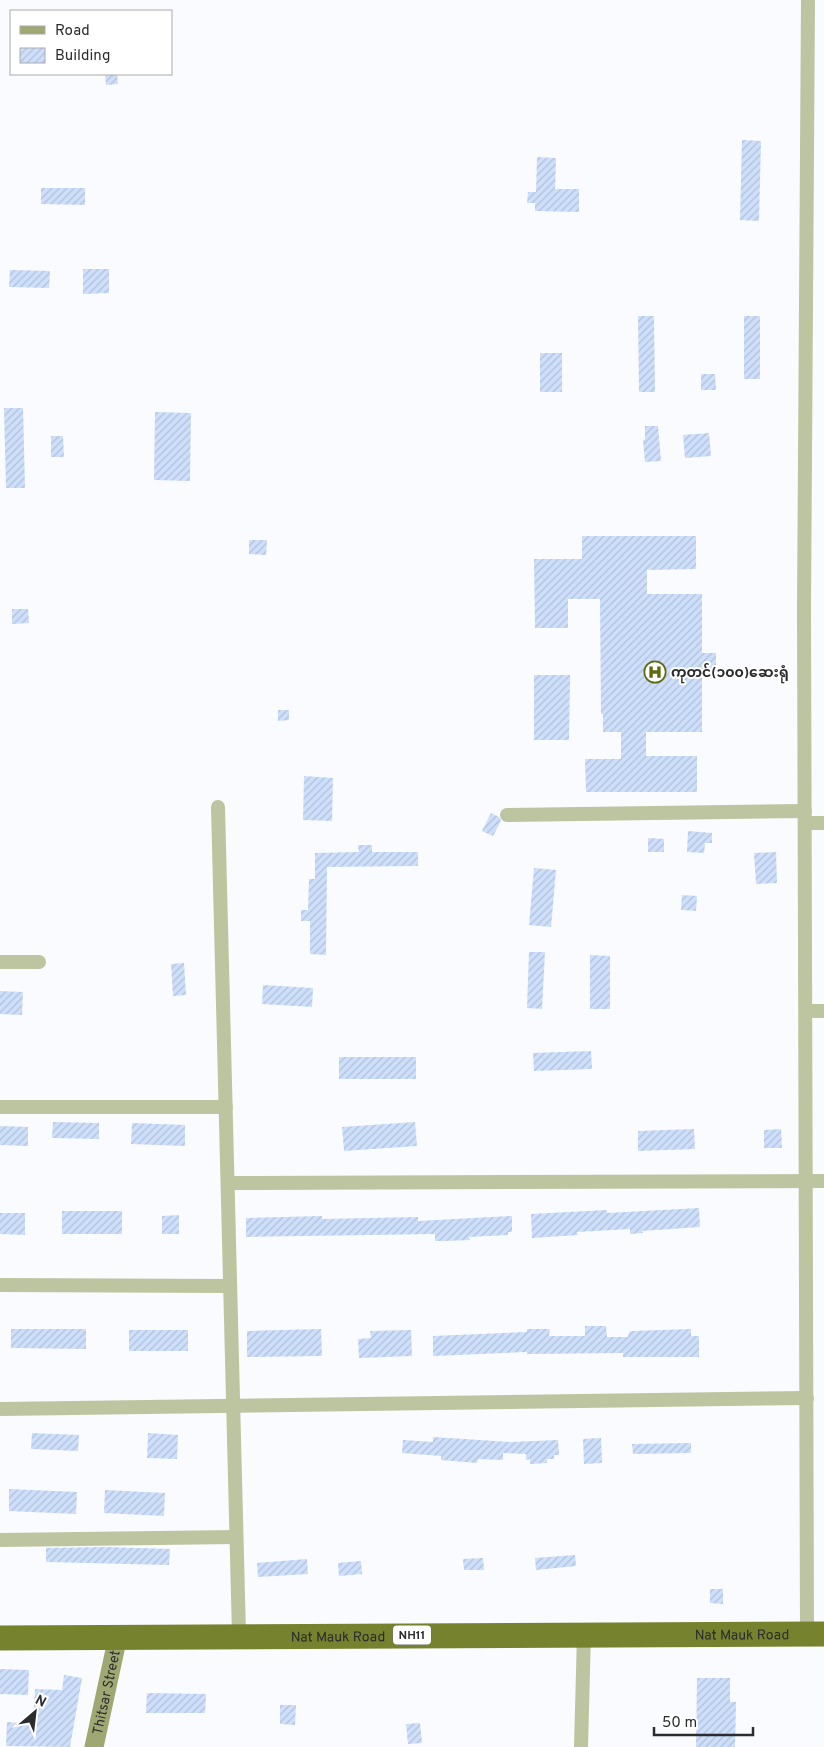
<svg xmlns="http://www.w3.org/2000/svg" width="824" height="1747" viewBox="0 0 824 1747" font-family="Overpass,'Noto Sans Myanmar',sans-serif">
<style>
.building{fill:url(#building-hatch)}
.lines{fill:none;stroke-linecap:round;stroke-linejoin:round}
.street{stroke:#bdc4a0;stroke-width:14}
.secondary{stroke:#9fa872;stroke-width:19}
.highway{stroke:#77822e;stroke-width:25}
.labels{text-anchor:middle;stroke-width:4;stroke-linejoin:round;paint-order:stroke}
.shield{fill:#fff;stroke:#6b6b6c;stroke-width:1}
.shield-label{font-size:12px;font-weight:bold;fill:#2b2c2d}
.poi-label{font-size:14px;font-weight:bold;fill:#2b2c2d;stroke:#fff;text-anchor:start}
.street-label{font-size:14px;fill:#2b2c2d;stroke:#fff}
</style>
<defs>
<pattern id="building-hatch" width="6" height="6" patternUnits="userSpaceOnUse" patternTransform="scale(1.25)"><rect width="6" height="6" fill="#cddffb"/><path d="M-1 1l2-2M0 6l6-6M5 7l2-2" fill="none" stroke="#b0c0d7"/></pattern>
</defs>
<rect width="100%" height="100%" fill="#fafbfe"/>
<g class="building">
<path d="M105,74H117L118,84L106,85Z"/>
<path d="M742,140L761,141L759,221L740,220Z"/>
<path d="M537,157L556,158L555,189H579V212L535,211V203H527L528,192H536Z"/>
<path d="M41,188H85V205L41,204Z"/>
<path d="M83,269H109V293L83,294Z"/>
<path d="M10,270L50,271L49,288L9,287Z"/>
<path d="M638,316H654L655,392H639Z"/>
<rect x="744" y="316" width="16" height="63"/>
<rect x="540" y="353" width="22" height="39"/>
<path d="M701,374H715L716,390H701Z"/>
<path d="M4,408H23L25,488H6Z"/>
<path d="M155,412L191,413L190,481L154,480Z"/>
<path d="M645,426H658L661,461L645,462L643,440H645Z"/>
<path d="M709,433L711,456L685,458L683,435Z"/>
<path d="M51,436H63L64,457H51Z"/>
<path d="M582,536H696V569L647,570V594H702V653H716V671H702V732H646V756H697V792H586L585,759H621V732H603V714H601L600,599H568V628H535L534,559H582Z"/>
<path d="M249,540H267L266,555L249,554Z"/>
<path d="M12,609H28L29,623L12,624Z"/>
<path d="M534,675H570L569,740H534Z"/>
<path d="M278,710H289V720L278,721Z"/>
<path d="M304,776L333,778L332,821L303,820Z"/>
<path d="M491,813L499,817L501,821L493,836L482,831Z"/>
<path d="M688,831L712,833V843H705L704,853L687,852Z"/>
<path d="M648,838L664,839V852H648Z"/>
<path d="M358,845H372V852H418V866L327,867L326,955L310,954V921H301V910H308L309,879H315V853L359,852Z"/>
<path d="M776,852L777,883L756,884L754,853Z"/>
<path d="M534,868L556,870L551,927L529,925Z"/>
<path d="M682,895L697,896L696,911L681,910Z"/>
<path d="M529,952H545L542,1009L527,1008Z"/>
<path d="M590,955L610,956V1009H590Z"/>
<path d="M184,963L186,995L173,996L171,964Z"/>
<path d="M263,985L313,988L312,1007L262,1004Z"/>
<path d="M0,991L23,992L22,1015L0,1014Z"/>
<path d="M591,1051L592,1069L534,1071L533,1053Z"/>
<rect x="339" y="1057" width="77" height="22"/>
<path d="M53,1122L99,1123V1139L52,1138Z"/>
<path d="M415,1122L417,1146L344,1151L342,1127Z"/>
<path d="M132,1123L185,1125V1146L131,1144Z"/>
<path d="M0,1126L28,1127V1146L0,1145Z"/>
<path d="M694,1129L695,1149L638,1151V1131Z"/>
<path d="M781,1129L782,1148H764V1130Z"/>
<path d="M699,1208L700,1227L642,1231L643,1233L630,1234V1229L577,1232L578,1235L532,1238L531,1214L607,1210V1213Z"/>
<rect x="62" y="1211" width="60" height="23"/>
<path d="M0,1213H25V1235L0,1234Z"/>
<path d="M179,1215V1234H162V1216Z"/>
<path d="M322,1216V1219L418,1217V1221L512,1216V1232H508V1235L469,1237L470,1240L445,1241H435V1234L246,1237V1218Z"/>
<path d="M585,1326H606L607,1337H628L629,1332L632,1331L691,1329V1336H699V1357H623V1353L527,1354V1352L433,1356V1336L527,1332V1329H550L549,1336H585Z"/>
<path d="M11,1329H86V1349L11,1348Z"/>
<path d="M321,1329L322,1356L247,1357V1331Z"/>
<rect x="129" y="1330" width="59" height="21"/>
<path d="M411,1330L412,1356L359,1358L358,1339L371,1338L370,1331Z"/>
<path d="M32,1433L79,1435L78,1451L31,1449Z"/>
<path d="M148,1433L178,1435L177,1459L147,1458Z"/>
<path d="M433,1437L511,1442L558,1440L559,1455H554V1459H547V1463L530,1464V1459L526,1460V1454L503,1453V1460L478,1459L477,1463L441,1460V1456L402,1453L403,1440L433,1442Z"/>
<path d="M601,1438L602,1463L584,1464L583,1439Z"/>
<path d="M691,1443V1453L633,1454L632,1444Z"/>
<path d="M9,1489L77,1492L76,1514L9,1511Z"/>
<path d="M105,1490L165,1493L164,1516L104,1513Z"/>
<path d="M106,1547L170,1549L169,1565L46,1562V1548Z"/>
<path d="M575,1555L576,1566L536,1570L535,1558Z"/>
<path d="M483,1558L484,1570H464L463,1559Z"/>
<path d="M307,1559L308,1574L258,1577L257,1563Z"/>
<path d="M361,1561L362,1574L339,1576L338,1563Z"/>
<path d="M710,1589H723V1604L710,1603Z"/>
<path d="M0,1669L29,1670L28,1695L0,1694Z"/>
<path d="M64,1675L82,1678L70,1747L6,1746L7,1722L33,1724L35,1689L62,1690Z"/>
<path d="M697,1678H730V1702H736L735,1747H696Z"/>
<path d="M147,1693L206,1694L205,1713H146Z"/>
<path d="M280,1705H296L295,1725L280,1724Z"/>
<path d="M420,1723L422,1743L408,1744L406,1724Z"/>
</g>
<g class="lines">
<g class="street">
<path d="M218,807L239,1635"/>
<path d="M507,815L805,811"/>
<path d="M805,823H824"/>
<path d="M0,962H39"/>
<path d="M806,1011H824"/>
<path d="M0,1107H226"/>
<path d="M228,1183L824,1181"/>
<path d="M0,1285L230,1286"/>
<path d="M0,1409L807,1398"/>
<path d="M0,1540L236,1537"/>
<path d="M807,1633L804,609L808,0"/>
<path d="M581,1747L584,1634"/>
</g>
<path class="secondary" id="s1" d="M94,1747L118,1636"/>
<path class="highway" id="s2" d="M0,1638L824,1634"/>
</g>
<defs>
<g id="hospital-ring" transform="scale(1.125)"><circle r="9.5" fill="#fff" stroke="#5f690e" stroke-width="1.5"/><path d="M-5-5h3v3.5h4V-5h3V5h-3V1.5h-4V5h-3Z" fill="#5f690e"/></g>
</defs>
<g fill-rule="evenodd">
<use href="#hospital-ring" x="655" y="672"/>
</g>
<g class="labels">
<rect class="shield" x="393" y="1625.5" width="38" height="19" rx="4"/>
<g class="shield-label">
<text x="412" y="1639">NH11</text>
</g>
<g class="poi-label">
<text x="671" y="677">ကုတင်(၁၀၀)ဆေးရုံ</text>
</g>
<g class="street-label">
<text dy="5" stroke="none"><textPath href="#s2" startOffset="742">Nat Mauk Road</textPath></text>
<text dy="5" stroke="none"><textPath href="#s2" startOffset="338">Nat Mauk Road</textPath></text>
<text dy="5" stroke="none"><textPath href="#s1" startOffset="56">Thitsar Street</textPath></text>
</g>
</g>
<rect x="10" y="10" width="162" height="65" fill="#ffffff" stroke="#aaabab"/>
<rect x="20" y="26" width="25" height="8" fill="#9fa872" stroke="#aaabab"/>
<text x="55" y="35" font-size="15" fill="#2b2c2d">Road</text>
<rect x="20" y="48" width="25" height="15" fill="url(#building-hatch)" stroke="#aaabab"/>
<text x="55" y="60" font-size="15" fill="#2b2c2d">Building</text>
<g transform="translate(35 1712) rotate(28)" stroke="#ffffff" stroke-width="4" paint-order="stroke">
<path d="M0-4L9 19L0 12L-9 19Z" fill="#2b2c2d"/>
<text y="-8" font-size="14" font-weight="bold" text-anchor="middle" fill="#2b2c2d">N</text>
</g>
<path d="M654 1727v8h99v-8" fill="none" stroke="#2b2c2d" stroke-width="2.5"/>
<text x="662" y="1727" font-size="15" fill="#2b2c2d" stroke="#ffffff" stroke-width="4" paint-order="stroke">50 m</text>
</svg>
